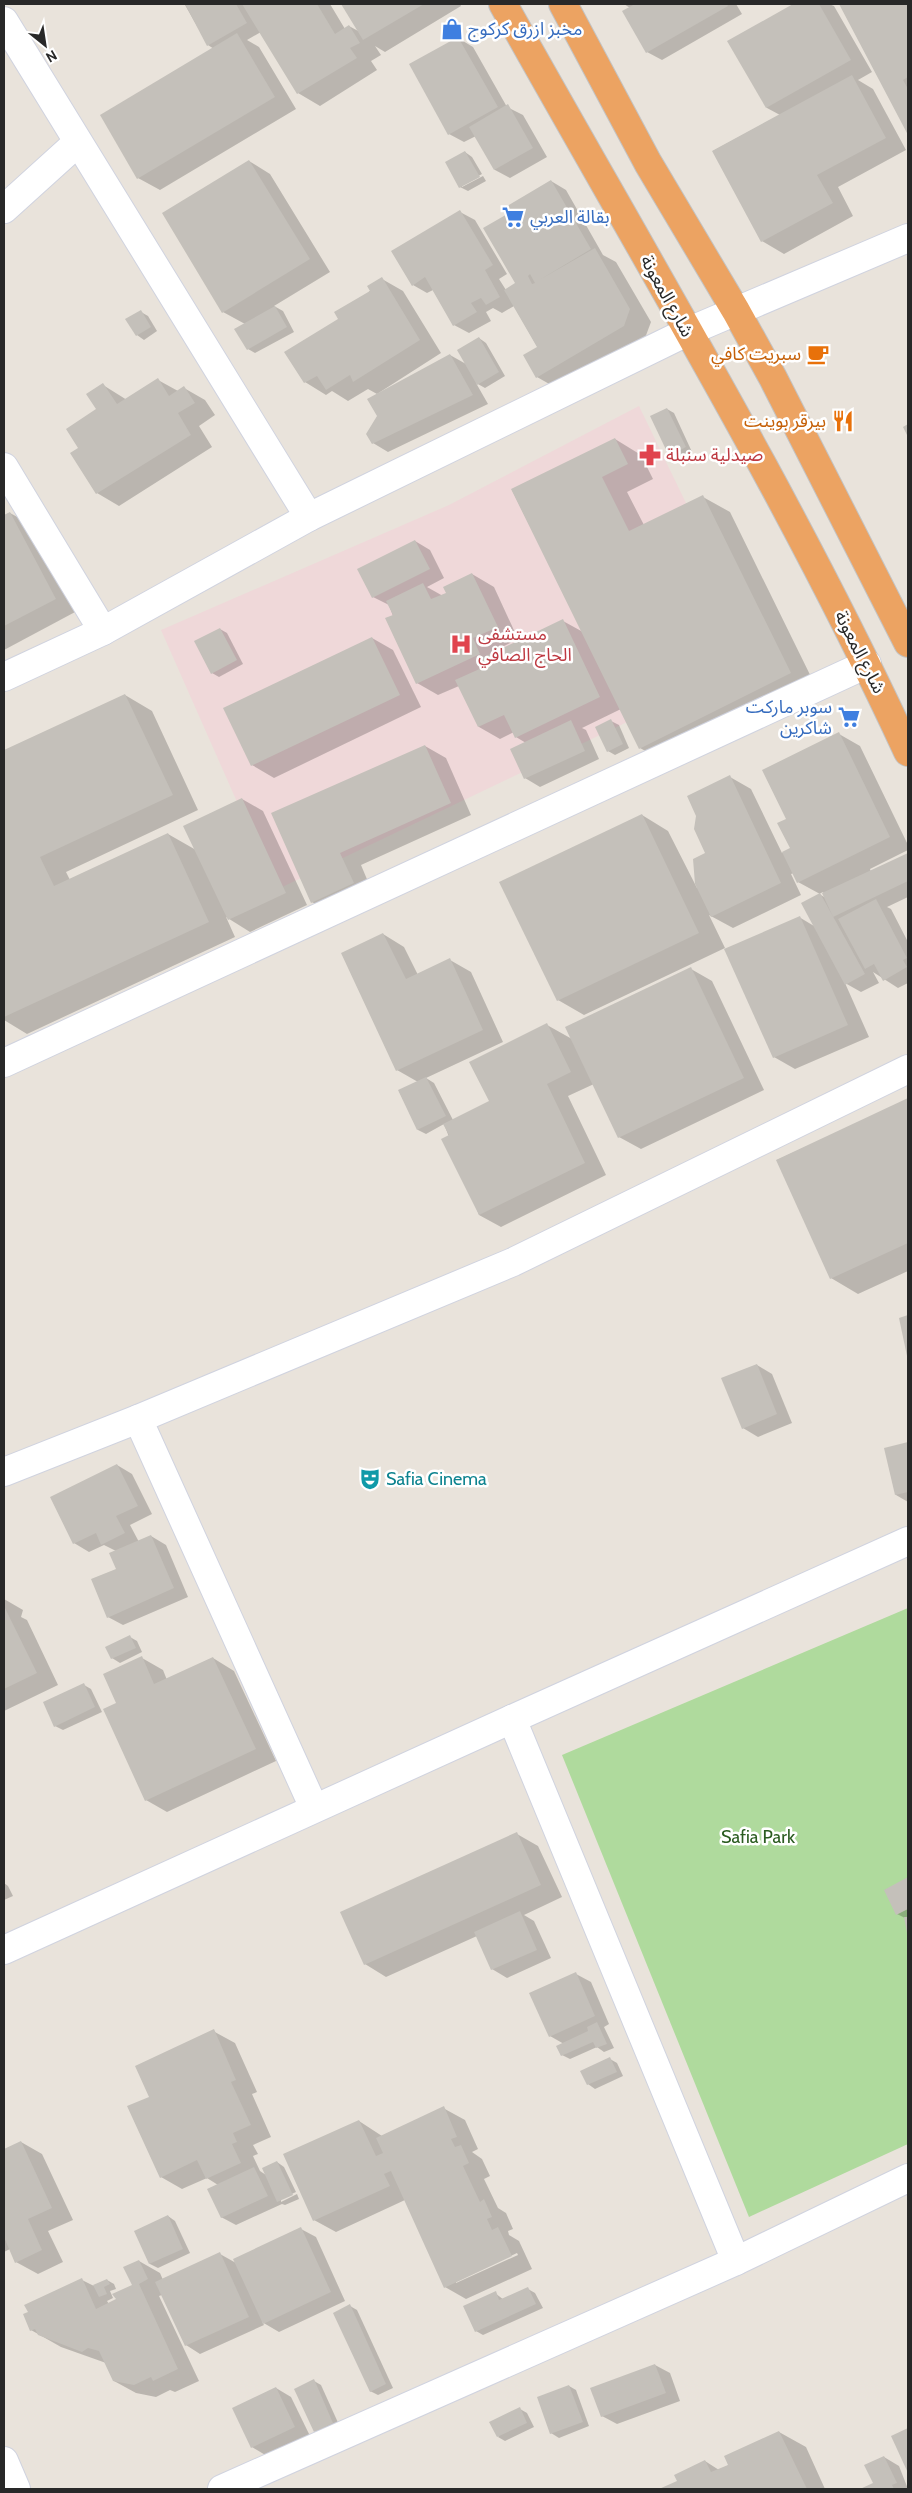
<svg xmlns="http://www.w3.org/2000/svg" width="912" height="2493" viewBox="0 0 912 2493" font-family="Cabin,'Noto Sans Arabic',sans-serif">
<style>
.medical{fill:#efd8d9}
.green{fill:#afda9d}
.shadow{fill:#0003;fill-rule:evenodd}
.building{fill:#c4c0ba;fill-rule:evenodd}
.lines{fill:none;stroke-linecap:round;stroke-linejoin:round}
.street-casing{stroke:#d0d3df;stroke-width:30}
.highway-casing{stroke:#c3c3c3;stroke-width:30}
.street{stroke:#fff;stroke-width:28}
.highway{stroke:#eca362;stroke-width:28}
.labels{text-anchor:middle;stroke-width:5;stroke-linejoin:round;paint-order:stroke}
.shop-label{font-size:18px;fill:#366cbe;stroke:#fff;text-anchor:start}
.street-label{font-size:18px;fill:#282828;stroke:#fff}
.food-label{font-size:18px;fill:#c56008;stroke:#fff;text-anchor:end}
.health-label{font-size:18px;fill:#be3a42;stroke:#fff;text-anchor:start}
.culture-label{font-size:18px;fill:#0d838f;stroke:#fff;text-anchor:start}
.park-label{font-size:18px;fill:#2b5c21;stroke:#fff}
</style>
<rect width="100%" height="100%" fill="#e9e3db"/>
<path class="medical" d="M639,406L761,658L276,890L161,630L449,505Z"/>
<path class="green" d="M908,1608V2144L749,2217L562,1755Z"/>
<g class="shadow">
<path d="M187,4H330L345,29L349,26L360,32L343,4H460L461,6L385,52L375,46L381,55L371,61L377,70L320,106L298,93L261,32L247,40L259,47L296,109L160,190L138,178L214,49L208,45L185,5Z"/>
<path d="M624,4H736L742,14L662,60L647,52L630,8Z"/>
<path d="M795,4H829L834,6L872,72L858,80L873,89L906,150L838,187L853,216L784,254L762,241L713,151L780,115L767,108L729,42Z"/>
<path d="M840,4H908V132Z"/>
<path d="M458,38L473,47L507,107L523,115L547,157L510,178L495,170L476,136L464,142L449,134Z"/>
<path d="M465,152L472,157L482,174L462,185V187L483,176L486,181L468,191L460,187Z"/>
<path d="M249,161L270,174L330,272L274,306L283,311L294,332L255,353L248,349L245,324L223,312Z"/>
<path d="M551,181L566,190L603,255L616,262L651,322L645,338L558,389L537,377L538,348L514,306L502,313L493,308L486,312L491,321L469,333L454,325L433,290L427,293L413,285L460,212L475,220L507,274L499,279L506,290L516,284L512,213Z"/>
<path d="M382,279L403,291L441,353L377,394L368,389L348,401L332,391L326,395L305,382L340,320Z"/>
<path d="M141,312L148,316L157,331L144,340L137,335Z"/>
<path d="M479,338L486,343L505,376L485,388L476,383L488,404L388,452L373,443L450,355L466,364Z"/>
<path d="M158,380L178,391L184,388L205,400L215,415L199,426L212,447L119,506L97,493L80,449L97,410L103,385L127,400Z"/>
<path d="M667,409L674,413L692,452L677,459L670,455Z"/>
<path d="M615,439L641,455L653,479L627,492L644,525L703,497L730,512L817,689L667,763L640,748L621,709L582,728L586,730L599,759L540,787L525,778L526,743L516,737L514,732L500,739L479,727L459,686L438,695L417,683L389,605L373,597L415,541L430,550L444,578L427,587L443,596L472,574L494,587L518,639L494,651L495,653L563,621L583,632L512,490Z"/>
<path d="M10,513L32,525L77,611L4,650V516Z"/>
<path d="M220,629L227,633L243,664L219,677L212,673Z"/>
<path d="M372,638L393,650L421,707L274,778L252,765L225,708Z"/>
<path d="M125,695L152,711L198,810L66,872L70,880L168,834L196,850L242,799L263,811L307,905L250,932L226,917L235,937L27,1034L4,1020V752Z"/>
<path d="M611,721L619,725L629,748L615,755L608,751Z"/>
<path d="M839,734L860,746L908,845V850L870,869L871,872L908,854V897L887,907L891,909L908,942V983L898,988L873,972L879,983L861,992L845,983L869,1037L795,1069L774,1057L799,917L814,926L820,894L798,882L794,873L791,874L801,895L733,928L709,915L725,948L584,1015L558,1000L642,815L668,831L697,888L694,860L707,853L730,777L751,789L782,853L791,849L787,819ZM823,892L826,898L819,894Z"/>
<path d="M425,746L446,758L471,815L361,865L374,896L333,914L312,902L273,814Z"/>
<path d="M383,934L404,947L418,975L450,960L471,972L503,1042L426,1078L434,1083L453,1120L490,1102L547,1025L572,1039L691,969L712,981L764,1090L641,1149L619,1137L594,1084L568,1096L606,1175L501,1227L479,1215L444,1124L426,1134L418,1130L399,1091L418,1082L397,1070Z"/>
<path d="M908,1100V1271L858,1294L831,1278L777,1160Z"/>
<path d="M757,1365L772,1374L792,1423L758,1437L743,1428Z"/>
<path d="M908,1443V1502L896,1495L886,1449Z"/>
<path d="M117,1465L132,1474L152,1514L130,1525L139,1542L151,1536L166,1545L188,1597L123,1625L108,1617L118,1569L116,1551L104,1545L89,1552L74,1543Z"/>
<path d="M4,1599L23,1610L21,1617L27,1620L58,1685L4,1711Z"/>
<path d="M130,1637L137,1641L142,1652L120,1663L112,1658Z"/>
<path d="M142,1658L163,1670L167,1680L213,1658L234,1671L276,1761L167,1812L146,1800L118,1703Z"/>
<path d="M84,1685L91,1689L102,1712L63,1730L55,1726Z"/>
<path d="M517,1834L538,1846L562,1897L524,1915L534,1921L551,1958L507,1978L492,1969L477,1936L386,1977L365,1964Z"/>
<path d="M908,1879V1916L905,1918L897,1914L885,1890Z"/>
<path d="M4,1883L8,1886L13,1896L4,1900Z"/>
<path d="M576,1974L591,1982L609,2024L604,2027L614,2048L604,2052L597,2047L570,2059L562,2055L564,2044L550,2036Z"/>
<path d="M213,2031L235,2043L257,2092L252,2094L271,2137L253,2145L258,2154L253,2156L260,2171L266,2175L277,2162L284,2167L296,2192L281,2199V2202L297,2194L299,2199L285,2205L282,2204L236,2225L221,2217L218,2185L207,2178L182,2189L161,2177L151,2097Z"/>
<path d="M610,2059L617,2063L623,2076L595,2089L588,2084Z"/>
<path d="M443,2108L465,2120L478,2149L472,2152L482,2159L490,2176L484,2179L498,2208L506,2213L513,2229L508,2231L509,2235L519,2241L532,2269L466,2299L445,2287L405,2200L336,2232L314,2220L359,2121L382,2136ZM517,2253L518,2255L456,2283V2281Z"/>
<path d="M21,2142L42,2154L73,2220L48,2231L63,2262L38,2274L16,2262L10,2249L4,2252V2150Z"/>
<path d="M168,2216L175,2221L190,2253L158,2268L150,2264L136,2231Z"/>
<path d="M301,2229L316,2237L345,2301L279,2332L262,2322L264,2325L200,2354L186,2345L162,2295L159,2296L199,2381L175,2392L170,2390L156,2397L136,2393L114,2381L106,2363L61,2347L31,2330L82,2280L94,2286L107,2280L114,2284L116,2289L110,2291L113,2298L107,2301L109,2304L117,2300L133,2286L139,2261L160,2273L163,2280L220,2254L236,2263Z"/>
<path d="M528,2289L535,2293L543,2308L483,2335L476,2331L495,2293L504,2300Z"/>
<path d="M350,2306L357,2310L393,2388L378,2395L370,2391Z"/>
<path d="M655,2365L670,2373L680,2401L617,2424L602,2416Z"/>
<path d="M314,2381L321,2385L340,2427L322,2436L315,2431Z"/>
<path d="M569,2386L576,2390L589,2426L559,2438L551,2433Z"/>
<path d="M276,2388L291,2397L310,2436L267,2456L252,2447Z"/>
<path d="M520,2409L527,2413L534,2427L505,2441L498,2437Z"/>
<path d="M779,2432L806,2447L825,2489H662L678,2482L705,2461L719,2470L729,2465Z"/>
<path d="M884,2457L899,2466L908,2489H863L874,2484Z"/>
</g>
<g class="building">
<path d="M185,4H236L247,23L207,46Z"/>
<path d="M242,4H317L335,34L349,25L360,43L350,48L357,58L297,94Z"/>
<path d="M341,4H424L363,40Z"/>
<path d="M635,4H727L728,6L646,53L622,11Z"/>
<path d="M793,4H819L851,60L766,108L727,41Z"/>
<path d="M839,4H908V77L903,80L908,89V135Z"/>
<path d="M237,33L275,97L137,179L100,115Z"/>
<path d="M458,37L498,107L448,135L409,64Z"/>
<path d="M852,75L886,138L817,175L833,203L761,242L712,151Z"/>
<path d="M508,104L533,148L494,170L469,127Z"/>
<path d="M465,151L480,177L459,188L445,162Z"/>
<path d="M249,160L310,259L222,313L162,213Z"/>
<path d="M551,180L591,249L541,279L595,248L630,309L624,326L536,378L523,355L537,347L504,290L515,283L483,228L511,212L507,206ZM530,274L535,283L532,284L528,276Z"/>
<path d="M460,210L493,265L485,270L500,297L486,305L481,298L471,303L477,312L453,326L425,277L412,286L391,251Z"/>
<path d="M382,277L420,340L353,382L350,375L326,390L317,376L304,383L284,352L338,319L334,312L370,291L367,286Z"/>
<path d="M275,306L287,327L247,350L234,329Z"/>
<path d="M141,310L151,327L136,336L125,319Z"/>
<path d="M479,337L499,372L477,385L457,350Z"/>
<path d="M450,354L473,395L372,444L366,434L377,416L367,399Z"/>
<path d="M158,378L169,396L184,386L195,403L178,413L191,435L96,494L70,453L78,448L66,429L96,409L86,394L103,383L117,404Z"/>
<path d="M667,408L686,447L669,456L650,416Z"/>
<path d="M908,424V437L903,427Z"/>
<path d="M615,438L628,464L602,477L629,531L703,495L791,673L639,749L511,489Z"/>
<path d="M10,512L56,599L4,626V515Z"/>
<path d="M415,540L430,569L372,598L357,569Z"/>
<path d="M472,573L498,627L473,638L480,654L416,684L385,618L393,615L386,601L423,583L431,599L446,593L443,587Z"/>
<path d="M563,619L600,697L515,738L504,715L478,727L455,680L484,667L480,659Z"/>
<path d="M220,628L237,660L211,674L194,641Z"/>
<path d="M372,637L400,695L251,766L223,708Z"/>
<path d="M125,694L173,795L40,857L54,886L168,833L209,922L4,1017V750Z"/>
<path d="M611,719L623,744L607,752L595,727Z"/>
<path d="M571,720L585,751L524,779L510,749Z"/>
<path d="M839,732L890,837L797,883L782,852L790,848L777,823L786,819L762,770Z"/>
<path d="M425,745L451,803L340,853L354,883L311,903L271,813Z"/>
<path d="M730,775L781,883L711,917L695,884L693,859L705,853L694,829L696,816L687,796Z"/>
<path d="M242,798L286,893L228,920L183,826Z"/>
<path d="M642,814L699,933L557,1001L499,882Z"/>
<path d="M908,853V881L833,917L822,893Z"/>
<path d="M820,893L865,974L845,985L801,903Z"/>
<path d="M876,899L907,958L903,960L907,967L883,981L874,964L865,969L838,919Z"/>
<path d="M800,916L848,1025L773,1058L724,949Z"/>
<path d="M383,933L406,979L450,958L483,1030L396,1071L341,953Z"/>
<path d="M691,967L744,1078L618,1138L565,1027Z"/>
<path d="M547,1023L571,1072L547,1084L585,1163L479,1215L441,1139L449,1135L443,1124L489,1101L469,1062Z"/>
<path d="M426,1077L446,1116L417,1130L398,1090Z"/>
<path d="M908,1098V1243L830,1279L776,1160Z"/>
<path d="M908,1315V1356H907L899,1318Z"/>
<path d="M757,1364L777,1414L742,1429L721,1378Z"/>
<path d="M908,1442V1492L895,1495L884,1448Z"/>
<path d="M117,1464L138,1506L116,1516L125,1533L101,1545L96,1533L73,1544L50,1497Z"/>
<path d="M151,1535L174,1588L107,1618L91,1579L116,1569L109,1553Z"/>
<path d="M4,1606L37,1673L4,1689Z"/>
<path d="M130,1635L136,1648L111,1659L105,1647Z"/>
<path d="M142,1656L154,1684L213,1657L256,1749L145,1801L103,1709L116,1703L103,1674Z"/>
<path d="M84,1683L95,1707L54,1727L43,1702Z"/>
<path d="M517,1832L541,1885L364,1965L340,1912Z"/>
<path d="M908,1877V1909L896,1915L884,1890Z"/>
<path d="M520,1911L537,1950L491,1970L474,1932Z"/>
<path d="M904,1917H908V1933H907Z"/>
<path d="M576,1972L595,2016L549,2037L529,1993Z"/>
<path d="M597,2022L607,2044L596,2048L593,2042L561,2056L556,2046L588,2031L587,2027Z"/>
<path d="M214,2029L236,2080L231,2082L251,2125L233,2133L237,2142L232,2144L241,2163L206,2179L197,2160L160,2178L127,2106L149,2097L135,2066Z"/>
<path d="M610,2057L617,2072L587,2085L580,2071Z"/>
<path d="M444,2106L457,2137L451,2139L455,2147L461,2145L469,2163L463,2166L480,2202L484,2199L492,2217L487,2219L492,2230L498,2227L512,2256L444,2288L391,2171L384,2174L390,2186L313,2221L283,2154L359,2120L376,2156L383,2153L376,2138Z"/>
<path d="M21,2141L52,2208L28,2219L42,2250L15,2263L4,2237V2149Z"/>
<path d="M277,2161L293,2195L277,2202L262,2168Z"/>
<path d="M254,2167L268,2196L221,2218L207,2189Z"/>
<path d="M168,2215L183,2249L149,2264L134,2231Z"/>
<path d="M301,2227L331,2292L263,2324L233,2259Z"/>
<path d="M220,2252L249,2317L185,2346L155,2282Z"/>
<path d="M139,2260L148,2279L139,2284L178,2369L153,2381L151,2377L134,2385L113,2381L99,2351L88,2348L82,2352L38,2335L35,2329L30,2331L23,2314L28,2312L24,2305L82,2278L96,2309L116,2299L112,2294L132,2285L123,2267Z"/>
<path d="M107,2279L110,2284L104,2287L107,2294L99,2297L93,2285Z"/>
<path d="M528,2287L536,2304L475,2332L463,2306L496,2291L499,2300Z"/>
<path d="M350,2304L386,2384L370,2392L333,2313Z"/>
<path d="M655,2364L666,2393L601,2417L590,2388Z"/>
<path d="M314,2379L333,2423L314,2432L294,2389Z"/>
<path d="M569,2385L583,2422L550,2434L537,2397Z"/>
<path d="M276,2387L295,2427L251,2448L232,2408Z"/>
<path d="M520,2407L527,2423L497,2437L489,2422Z"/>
<path d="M908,2428V2473L891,2436Z"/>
<path d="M779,2431L807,2489H659L677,2481L674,2475L705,2460L711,2472L728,2465L724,2456Z"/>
<path d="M884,2456L897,2483L892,2485L894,2489H860L873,2483L864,2465Z"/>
</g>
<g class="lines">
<g class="street-casing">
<g id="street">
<path d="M4,21L309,517"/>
<path d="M4,209L77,143"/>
<path d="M4,467L103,631"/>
<path d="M4,677L103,631L309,517L687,332L908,238"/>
<path d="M4,1063L867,664"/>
<path d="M138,1419L314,1808"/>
<path d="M4,1472L138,1419L513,1262L908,1069"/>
<path d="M512,1719L736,2261"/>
<path d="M4,1950L512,1719L908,1541"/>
<path d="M4,2461L16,2489"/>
<path d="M222,2489L736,2261L908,2178"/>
</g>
</g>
<g class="highway-casing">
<g id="highway">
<path d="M503,4C641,251 789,495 908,752"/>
<path d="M563,4L648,163L736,311L773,378L908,643"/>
</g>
</g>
<use href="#street" class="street"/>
<use href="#highway" class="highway"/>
</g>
<defs>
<g id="shop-bare" transform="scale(1.725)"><path d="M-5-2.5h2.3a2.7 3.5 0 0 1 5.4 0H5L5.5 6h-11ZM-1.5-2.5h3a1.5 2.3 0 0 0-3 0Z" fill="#3f7fe0" stroke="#fff" stroke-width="2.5" paint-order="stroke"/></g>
<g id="supermarket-bare" transform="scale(1.725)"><path d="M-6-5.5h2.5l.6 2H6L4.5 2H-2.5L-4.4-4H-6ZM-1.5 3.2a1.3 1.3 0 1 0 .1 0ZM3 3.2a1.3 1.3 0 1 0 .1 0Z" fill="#3f7fe0" stroke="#fff" stroke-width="2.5" paint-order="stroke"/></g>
<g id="cafe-bare" transform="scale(1.725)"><path d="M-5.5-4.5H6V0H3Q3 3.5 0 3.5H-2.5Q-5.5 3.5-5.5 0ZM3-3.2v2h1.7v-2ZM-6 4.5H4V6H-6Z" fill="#e8710a" stroke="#fff" stroke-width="2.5" paint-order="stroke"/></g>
<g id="restaurant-bare" transform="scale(1.725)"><path d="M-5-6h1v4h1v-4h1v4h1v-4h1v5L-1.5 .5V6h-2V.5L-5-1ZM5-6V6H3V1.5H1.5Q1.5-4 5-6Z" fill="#e8710a" stroke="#fff" stroke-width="2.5" paint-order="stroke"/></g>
<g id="pharmacy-bare" transform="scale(1.725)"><path d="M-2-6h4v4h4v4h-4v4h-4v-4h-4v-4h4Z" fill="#e0444e" stroke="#fff" stroke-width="2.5" paint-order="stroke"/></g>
<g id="hospital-bare" transform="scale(1.725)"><path d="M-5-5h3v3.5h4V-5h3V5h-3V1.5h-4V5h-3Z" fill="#e0444e" stroke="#fff" stroke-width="2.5" paint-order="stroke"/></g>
<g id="theatre-bare" transform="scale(1.725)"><path d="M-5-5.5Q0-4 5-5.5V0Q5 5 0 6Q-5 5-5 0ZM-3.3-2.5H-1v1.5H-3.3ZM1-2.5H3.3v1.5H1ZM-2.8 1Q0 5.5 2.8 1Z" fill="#0f9aa8" stroke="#fff" stroke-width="2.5" paint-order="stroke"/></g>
</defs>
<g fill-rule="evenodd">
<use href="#shop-bare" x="452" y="29"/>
<use href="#supermarket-bare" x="513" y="217"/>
<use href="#cafe-bare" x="818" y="354"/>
<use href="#restaurant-bare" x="843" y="421"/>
<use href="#pharmacy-bare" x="650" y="455"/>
<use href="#hospital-bare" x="461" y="644"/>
<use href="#supermarket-bare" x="849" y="717"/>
<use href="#theatre-bare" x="370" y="1479"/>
</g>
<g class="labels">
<g class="shop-label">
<text x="468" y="35">مخبز ازرق كركوج</text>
<text x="530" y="223">بقالة العربي</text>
<text x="832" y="713" text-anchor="end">سوبر ماركت<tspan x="832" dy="21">شاكرين</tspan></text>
</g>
<g class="street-label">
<text transform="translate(667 296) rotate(61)" y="6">شارع المعونة</text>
<text transform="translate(860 652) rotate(63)" y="6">شارع المعونة</text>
</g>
<g class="food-label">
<text x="801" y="360">سبريت كافي</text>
<text x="826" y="427">بيرقر بوينت</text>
</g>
<g class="health-label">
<text x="666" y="461">صيدلية سنبلة</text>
<text x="478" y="640">مستشفى<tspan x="478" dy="21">الحاج الصافي</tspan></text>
</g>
<g class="culture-label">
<text x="386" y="1485">Safia Cinema</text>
</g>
<g class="park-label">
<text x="758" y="1843">Safia Park</text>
</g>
</g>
<rect width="912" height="2493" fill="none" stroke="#282828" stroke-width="10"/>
<g transform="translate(45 45) rotate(150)" stroke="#ffffff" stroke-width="4" paint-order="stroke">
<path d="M0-4L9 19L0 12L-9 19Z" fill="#282828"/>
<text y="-8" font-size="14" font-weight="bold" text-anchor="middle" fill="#282828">N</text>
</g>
</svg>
